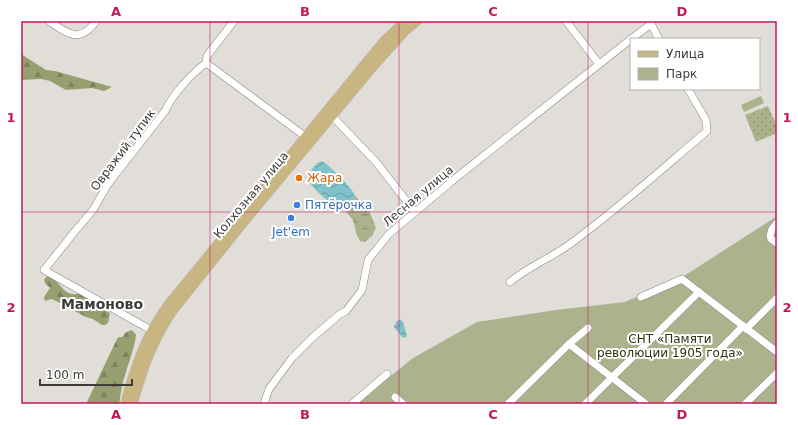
<svg xmlns="http://www.w3.org/2000/svg" width="798" height="425" viewBox="0 0 798 425" font-family="'DejaVu Sans',sans-serif">
<style>
.green{fill:#abb38d}
.forest{fill:url(#forest-firs)}
.wetland{fill:url(#wetland-marsh)}
.park{fill:url(#park-dots)}
.water{fill:url(#water-waves)}
.lines{fill:none;stroke-linecap:round;stroke-linejoin:round}
.minor-casing{stroke:#898783;stroke-width:8}
.major-casing{stroke:#bdbdbc;stroke-width:10}
.minor{stroke:#fff;stroke-width:7}
.major{stroke:#c8b582;stroke-width:9}
.grid{fill:none;stroke:#c2185b;stroke-width:1;stroke-opacity:0.55}
.food-dot{fill:#e8710a;stroke:#fff;stroke-width:1.5}
.shop-dot{fill:#3f7fe0;stroke:#fff;stroke-width:1.5}
.labels{text-anchor:middle;stroke-width:4;stroke-linejoin:round;paint-order:stroke}
.street-label{font-size:12px;fill:#3d3c3a;stroke:#fff}
.food-label{font-size:12px;fill:#c56008;stroke:#fff;text-anchor:start}
.shop-label{font-size:12px;fill:#366cbe;stroke:#fff;text-anchor:start}
.park-label{font-size:12px;fill:#2f350e;stroke:#fff}
.quarter-label{font-size:14px;font-weight:bold;fill:#3d3c3a;stroke:#fff}
.neatline{fill:none;stroke:#c2185b;stroke-width:1.5}
.grid-label{font-size:13px;text-anchor:middle;font-weight:bold;fill:#c2185b}
</style>
<defs>
<pattern id="forest-firs" width="22" height="20" patternUnits="userSpaceOnUse"><rect width="22" height="20" fill="#959f6f"/><path d="M5 1l3.5 6h-7zM16 11l3.5 6h-7z" fill="#7b835c"/></pattern>
<pattern id="wetland-marsh" width="20" height="14" patternUnits="userSpaceOnUse"><rect width="20" height="14" fill="#abb38d"/><path d="M1 5h8M5 5V1M11 12h8M15 12V8" fill="none" stroke="#8c9374"/></pattern>
<pattern id="park-dots" width="8" height="8" patternUnits="userSpaceOnUse"><rect width="8" height="8" fill="#abb38d"/><path d="M2 2h.1M6 6h.1" fill="none" stroke="#8c9374" stroke-width="1.8" stroke-linecap="round"/></pattern>
<pattern id="water-waves" width="16" height="10" patternUnits="userSpaceOnUse"><rect width="16" height="10" fill="#7fc2ca"/><path d="M0 5q4-4 8 0t8 0" fill="none" stroke="#699fa5"/></pattern>
</defs>
<rect width="100%" height="100%" fill="#e1deda"/>
<g class="green">
<path d="M761,96L764,103L744,112L741,105Z"/>
<path d="M777,216V404H356L413,358L477,322L556,310L625,302L684,276Z"/>
</g>
<g class="forest">
<path d="M21,54L46,70L55,71L112,87L104,91L92,88L66,90L50,81L41,79L21,80Z"/>
<path d="M46,277C57,277 59,287 67,292C76,298 79,288 89,302L96,303L104,310L110,313L108,323L105,325H102L93,319L86,317L54,300L51,299L45,301L44,297L50,288L45,283L44,280Z"/>
<path d="M131,330L134,332L136,335C134,352 126,368 122,386C121,391 120,399 119,404H86L117,339L119,337H123L125,333Z"/>
</g>
<path class="wetland" d="M353,193L362,204L369,210L376,228L372,236L365,242L360,241L356,233L354,223L352,219L343,208H350L355,200Z"/>
<path class="park" d="M768,106L777,126V133L756,142L745,115Z"/>
<g class="water">
<path d="M322,161C331,167 347,183 353,192C355,196 355,200 354,204C339,216 316,192 308,180C309,172 314,164 322,161Z"/>
<path d="M400,319L403,322L407,336L405,338L402,337L394,327L396,322Z"/>
</g>
<g class="lines">
<g class="minor-casing">
<g id="minor">
<path d="M49,21C68,34 80,44 96,21"/>
<path d="M566,21L599,64"/>
<path d="M651,24L659,39"/>
<path d="M631,39L651,24"/>
<path d="M206,63L306,137"/>
<path d="M206,63L207,56L234,21"/>
<path d="M332,116L376,162L415,212"/>
<path d="M777,223L772,229L770,236L771,239L777,243"/>
<path d="M510,282C529,266 551,258 570,244C618,209 662,169 707,131L706,120L688,89"/>
<path d="M641,297L682,279L777,352"/>
<path d="M746,329L777,298"/>
<path d="M151,330L44,270L76,230L93,210L108,184L165,111C173,94 191,74 206,63"/>
<path d="M569,344L646,404"/>
<path d="M395,397L403,404"/>
<path d="M264,404L269,389L292,358L312,338L340,314L346,311L362,290L368,260L389,234L452,181L631,39"/>
<path d="M352,404L387,374"/>
<path d="M508,404L569,344L588,328"/>
<path d="M585,404L699,292"/>
<path d="M666,404L743,326"/>
<path d="M745,404L777,373"/>
</g>
</g>
<g class="major-casing">
<g id="major">
<path d="M125,404C135,366 145,337 168,305L365,64L385,40L405,21"/>
<path d="M133,404C142,370 153,339 174,309L243,223L371,69L405,31L417,21"/>
</g>
</g>
<use href="#minor" class="minor"/>
<use href="#major" class="major"/>
</g>
<path class="grid" d="M210,21V404M399,21V404M588,21V404M21,212H777"/>
<circle class="food-dot" cx="299" cy="178" r="4"/>
<g class="shop-dot">
<circle cx="297" cy="205" r="4"/>
<circle cx="291" cy="218" r="4"/>
</g>
<g class="labels">
<g class="street-label">
<text transform="translate(123 150) rotate(-53)" y="4">Овражий тупик</text>
<text transform="translate(251 195) rotate(-50)" y="4">Колхозная улица</text>
<text transform="translate(418 196) rotate(-40)" y="4">Лесная улица</text>
</g>
<g class="food-label">
<text x="307" y="182">Жара</text>
</g>
<g class="shop-label">
<text x="305" y="209">Пятёрочка</text>
<text x="291" y="236" text-anchor="middle">Jet'em</text>
</g>
<g class="park-label">
<text x="670" y="343">СНТ «Памяти<tspan x="670" dy="14">революции 1905 года»</tspan></text>
</g>
<g class="quarter-label">
<text x="102" y="309">Мамоново</text>
</g>
</g>
<rect width="798" height="425" fill="none" stroke="#ffffff" stroke-width="44"/>
<rect x="630" y="38" width="130" height="52" fill="#ffffff" stroke="#b1b1b0"/>
<rect x="638" y="51" width="20" height="6" fill="#c8b582" stroke="#b1b1b0"/>
<text x="666" y="58" font-size="12" fill="#3d3c3a">Улица</text>
<rect x="638" y="68" width="20" height="12" fill="#abb38d" stroke="#b1b1b0"/>
<text x="666" y="78" font-size="12" fill="#3d3c3a">Парк</text>
<path d="M40 379v6h92v-6" fill="none" stroke="#3d3c3a" stroke-width="2"/>
<text x="46" y="379" font-size="12" fill="#3d3c3a" stroke="#ffffff" stroke-width="3" paint-order="stroke">100 m</text>
<rect x="22" y="22" width="754" height="381" class="neatline"/>
<g class="grid-label">
<text x="116" y="16">A</text>
<text x="305" y="16">B</text>
<text x="493" y="16">C</text>
<text x="682" y="16">D</text>
<text x="11" y="122">1</text>
<text x="787" y="122">1</text>
<text x="11" y="312">2</text>
<text x="787" y="312">2</text>
<text x="116" y="419">A</text>
<text x="305" y="419">B</text>
<text x="493" y="419">C</text>
<text x="682" y="419">D</text>
</g>
</svg>
